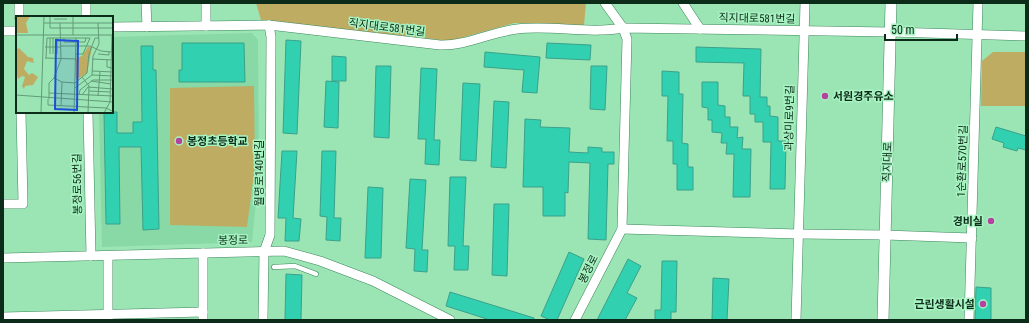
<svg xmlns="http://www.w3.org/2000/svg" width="1029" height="323" viewBox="0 0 1029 323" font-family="'Roboto Condensed','Noto Sans KR',sans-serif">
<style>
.built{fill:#88d9a6}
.green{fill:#beac63}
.building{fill:#31d0b0;stroke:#3ba18a}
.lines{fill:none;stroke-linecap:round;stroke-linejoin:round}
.service-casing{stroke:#3c865b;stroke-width:5.5}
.minor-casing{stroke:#3c865b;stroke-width:10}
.tertiary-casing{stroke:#3c865b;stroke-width:12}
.service{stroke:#fff;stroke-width:4.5}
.minor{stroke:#fff;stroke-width:9}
.tertiary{stroke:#fff;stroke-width:11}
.poi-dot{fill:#b443a0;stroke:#a8f3c2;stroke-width:1.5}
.labels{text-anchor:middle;stroke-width:3;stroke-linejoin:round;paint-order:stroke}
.street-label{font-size:11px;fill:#0c2b19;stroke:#a8f3c2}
.poi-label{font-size:11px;font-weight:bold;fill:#0c2b19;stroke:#a8f3c2;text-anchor:start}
.inset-road{fill:none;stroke:#629b77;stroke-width:1}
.view{fill:#1d4ed8;fill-opacity:0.15;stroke:#1d4ed8;stroke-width:2}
.inset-edge{fill:none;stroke:#0c2b19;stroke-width:2}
</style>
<rect width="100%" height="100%" fill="#9be5b5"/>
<path class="built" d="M252,33L258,40L259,170L252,242L102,247L99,112H112V37Z"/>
<g class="green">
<path d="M256,3H586L584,25L514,23L450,41L261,20Z"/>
<path d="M993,52H1026V106H981L982,61Z"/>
<path d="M254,86L255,166L247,227L170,225V88Z"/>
</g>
<g class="building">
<path d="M286,40L301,41L297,134L283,133Z"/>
<path d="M182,43H244L245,82H179V70H182Z"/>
<path d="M547,43L591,45L590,60L546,58Z"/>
<path d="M141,46H153V70H156L159,229L143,230L141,147H119L120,224H106L104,112H117V133H133V122H142Z"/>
<path d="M696,47L761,49L760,97H767V106H770V116L778,117V141H786L785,189H770L771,142H763V122H755V114H750V96H743L744,63L696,62Z"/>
<path d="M485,52L540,57L537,93L522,92L524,70L484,67Z"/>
<path d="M332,56L346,57V81H332Z"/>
<path d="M376,66H391L389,138L374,137Z"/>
<path d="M591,66H607L605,110L590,109Z"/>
<path d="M421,68L437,69L434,140H440L439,165L425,164L426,139H418Z"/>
<path d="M662,71L679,72V94H683L682,143L688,144V167H693V190H677V164H673V141H667L668,96H662Z"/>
<path d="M326,81L339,82L338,128L324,127Z"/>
<path d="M702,82H718V105L725,106V117H730V127H738L737,138L743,137L742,149H751L750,197H733L734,154H726L727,143H721L722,133L712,132V120H708V108L702,107Z"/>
<path d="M463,83L480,84L476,161L460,160Z"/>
<path d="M494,101L509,102L506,168L491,167Z"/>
<path d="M525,119L541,120L540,127L570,128L569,152L588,153V147L602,148V152H614V164H608L606,240L588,239L590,163L569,162L568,193L565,192V216H543V187H523Z"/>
<path d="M996,127L1026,136V150L1018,148L1017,151L1003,147L1004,143L992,139Z"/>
<path d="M282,151H297L293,218L301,219L299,241H285L286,218H278Z"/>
<path d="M322,151H336L334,218H341L340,241L326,240L327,217L320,216Z"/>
<path d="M450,177H466L463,246H469L468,270H454L455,246H448Z"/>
<path d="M410,179L426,180L422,250H428L427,272L414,271L415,249L406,248Z"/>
<path d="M368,187L383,188L381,258H365Z"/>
<path d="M494,204H509L507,276L492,275Z"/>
<path d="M569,252L584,259L557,320H550L541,316Z"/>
<path d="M628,259L641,266L627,293L637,298L625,320H597Z"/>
<path d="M662,261H677L676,312H671V320H655V310H661Z"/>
<path d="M286,274L302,275L301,320H285Z"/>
<path d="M713,278L729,279L727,320H712Z"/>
<path d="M976,287L991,288V320H975Z"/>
<path d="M450,292L534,318V320H490L446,306Z"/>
</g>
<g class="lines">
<g class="service-casing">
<path id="service" d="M274,267L295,266L316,274"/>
</g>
<g class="minor-casing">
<g id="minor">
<path d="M19,3V17"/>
<path d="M86,3V17"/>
<path d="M146,3L147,27"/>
<path d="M206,3V26"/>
<path d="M683,3L700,29"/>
<path d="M112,27L269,25L440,45C466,46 491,32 517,29C552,25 588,34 623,28L891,32L1026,36"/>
<path d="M3,31H17"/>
<path d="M88,112L91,256"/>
<path d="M3,204H23L21,112"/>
<path d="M622,229L799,234L885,235L972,238"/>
<path d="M108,256V320"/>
<path d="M3,258L284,251L320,261L373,281L450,320"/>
<path d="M3,317L203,312"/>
<path d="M203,320V253"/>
<path d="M263,320L264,252L270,235L271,37L269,25"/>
<path d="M575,320L622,229L627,39L623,28L605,3"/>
<path d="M796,320L805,3"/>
<path d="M969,320L978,3"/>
</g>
</g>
<g class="tertiary-casing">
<path id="tertiary" d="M883,320L891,3"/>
</g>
<use href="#service" class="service"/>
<use href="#minor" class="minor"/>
<use href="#tertiary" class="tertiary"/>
</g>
<g class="poi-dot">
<circle cx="825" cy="96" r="4"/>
<circle cx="179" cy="141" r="4"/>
<circle cx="991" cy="221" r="4"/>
<circle cx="983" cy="304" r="4"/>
</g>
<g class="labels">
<g class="street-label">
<text transform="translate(757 18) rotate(1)" y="4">직지대로581번길</text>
<text transform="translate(387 27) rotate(7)" y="4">직지대로581번길</text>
<text transform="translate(789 118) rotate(-89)" y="4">과상미로9번길</text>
<text transform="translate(962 161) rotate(-88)" y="4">1순환로570번길</text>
<text transform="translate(887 162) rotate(-88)" y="4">직지대로</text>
<text transform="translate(259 173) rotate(-90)" y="4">월명로140번길</text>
<text transform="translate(77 184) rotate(-91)" y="4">봉정로56번길</text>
<text transform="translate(233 240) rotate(-1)" y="4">봉정로</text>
<text transform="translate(588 269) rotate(-63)" y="4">봉정로</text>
</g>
<g class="poi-label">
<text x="833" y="100">서원경주유소</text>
<text x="187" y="145">봉정초등학교</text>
<text x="983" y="225" text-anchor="end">경비실</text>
<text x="975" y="308" text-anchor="end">근린생활시설</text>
</g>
</g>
<g transform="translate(16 16)">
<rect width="97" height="97" fill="#9be5b5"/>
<path d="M0,0H14L10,7L12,17H0ZM72,31H76L71,57L60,64V42L66,40ZM3,32L12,41L17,42L18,47L11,45L8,53L13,59L16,57L22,61L17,69L9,70L8,73L6,70L9,61L6,60L2,63L0,55V34Z" fill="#beac63"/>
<path class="inset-road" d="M34,0V12H97M57,0V19M38,3H51M28,7H97M0,19H97M34,22V38M37,22V38M41,22V38M48,22V26H69L70,22M45,30H74L85,35L96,36M29,31H45M82,38L93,39V36M29,42L60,43M30,42L31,22H74L67,38H60M76,43L97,44M91,44V51L96,52M76,55L97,56M76,59L77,40L83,28L82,7M76,59L97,60M66,61L73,70L72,97M38,62L46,66L59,67L71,57L73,38L79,22H83M75,65L95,68M59,72L76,59M73,75L95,76M33,77L97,80M0,79L97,86M63,79L64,74L77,64H97M66,79L72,71L97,73M82,80L84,56M32,83V89L90,92L96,95M33,83V67L38,62L45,43L44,7M45,90L46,66M25,97L28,0M58,97L60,22M88,97L94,86L96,19"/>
<path class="view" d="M40,24L62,25L61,94L39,93Z"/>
<rect width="97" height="97" class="inset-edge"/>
</g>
<rect width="1029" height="323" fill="none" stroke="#0c2b19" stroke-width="8"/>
<path d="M885 34v6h72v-6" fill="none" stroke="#0c2b19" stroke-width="2"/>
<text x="891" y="34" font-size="12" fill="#0c2b19" stroke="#a8f3c2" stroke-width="3" paint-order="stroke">50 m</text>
</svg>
